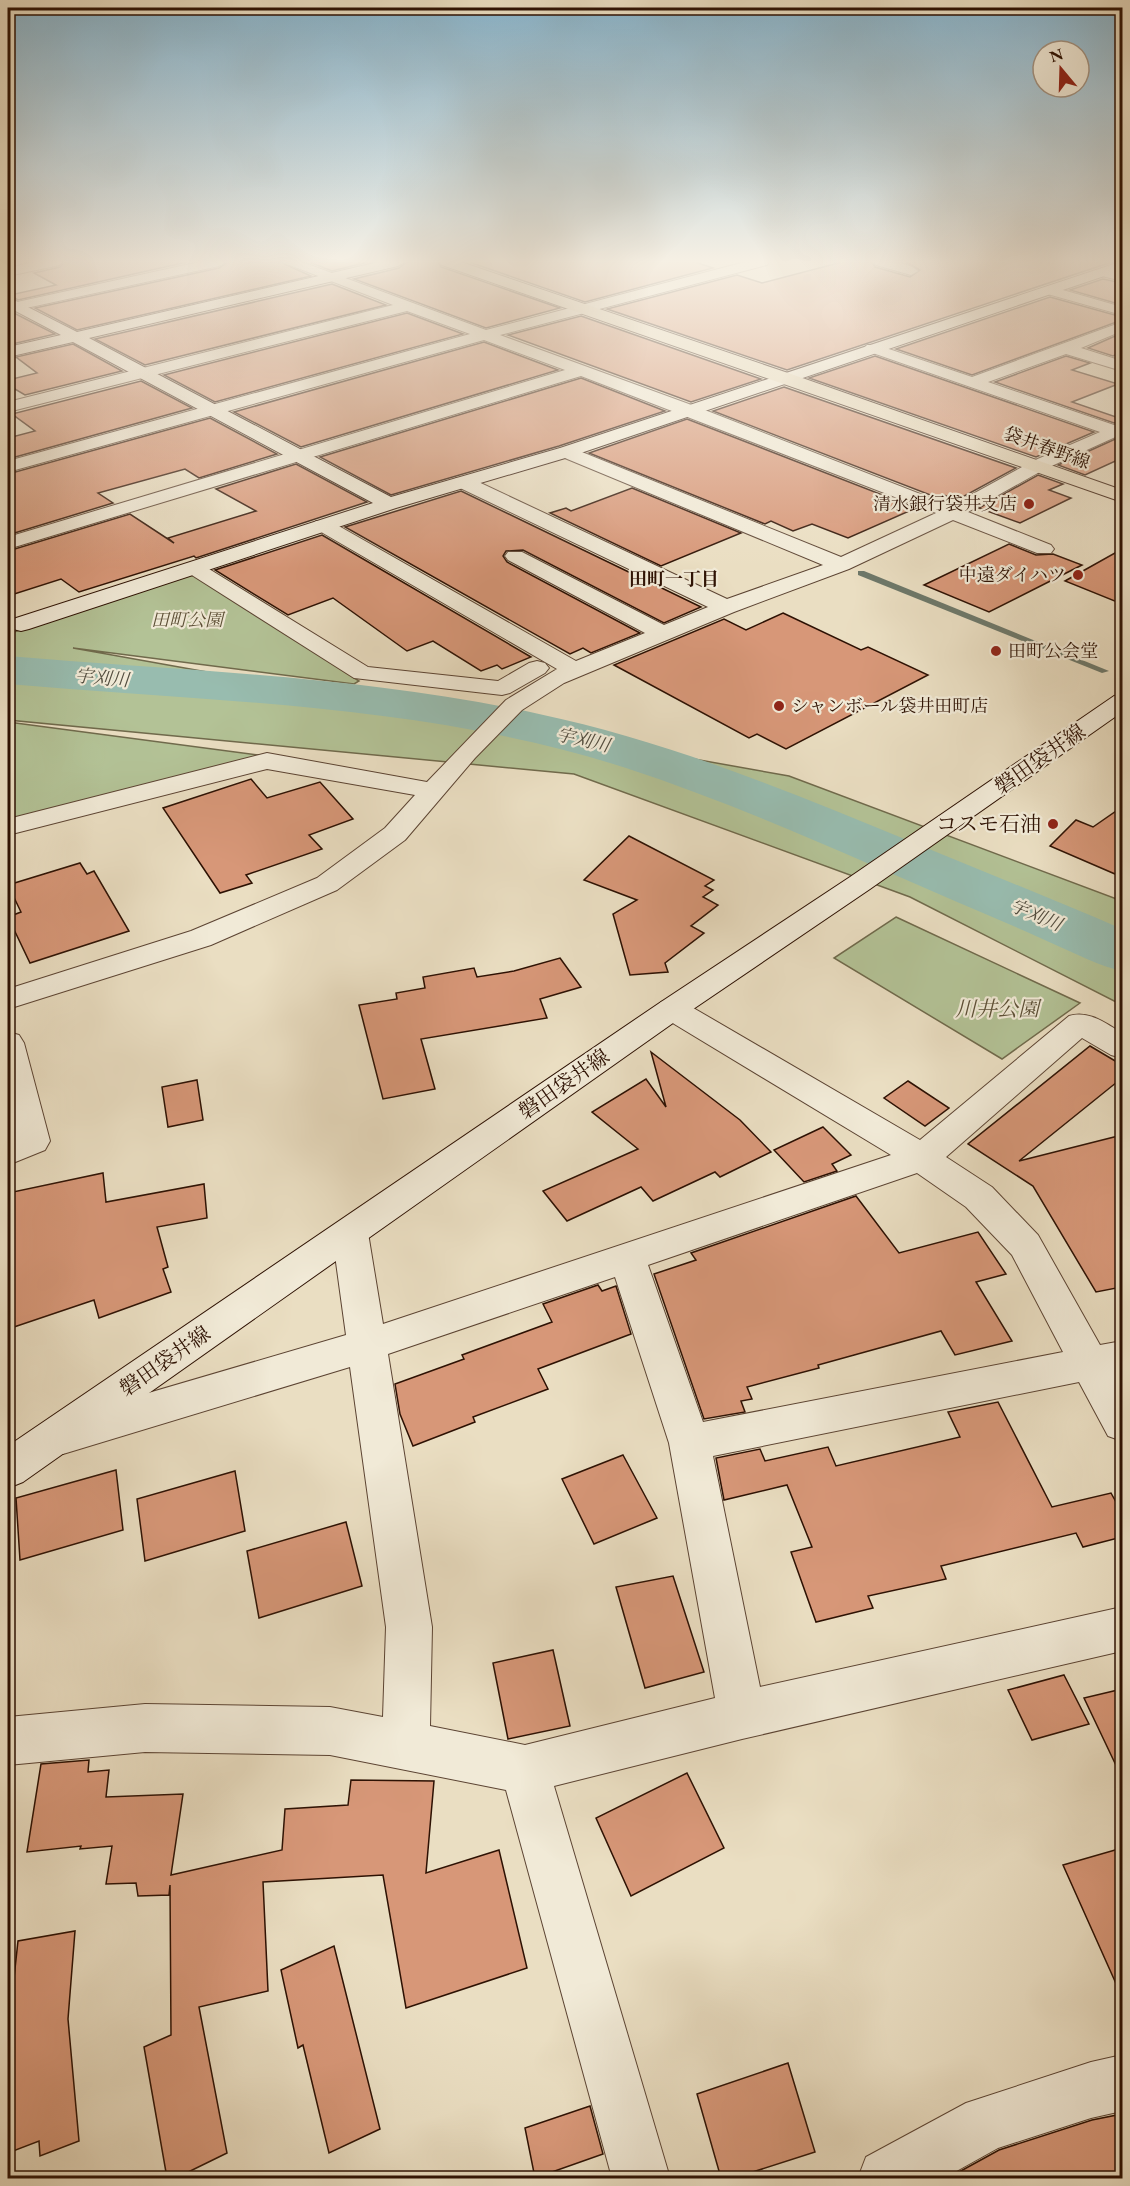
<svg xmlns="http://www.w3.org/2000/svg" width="1130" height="2186" viewBox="0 0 1130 2186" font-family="'EB Garamond','Noto Serif JP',serif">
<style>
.green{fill:#b3c296;stroke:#706a4c;stroke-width:1.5}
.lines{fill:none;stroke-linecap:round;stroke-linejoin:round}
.stream{fill:#6d786a;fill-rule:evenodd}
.river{fill:#98bcaf;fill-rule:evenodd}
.building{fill:#d79778;stroke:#2d1103;stroke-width:1.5}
.street-casing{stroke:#5c4433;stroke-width:2}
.secondary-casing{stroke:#2d1103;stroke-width:2}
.primary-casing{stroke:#2d1103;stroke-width:2}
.street{fill:#f1ead7;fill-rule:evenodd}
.secondary{fill:#f1ead7;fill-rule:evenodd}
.primary{fill:#eadec2;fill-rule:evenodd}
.poi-dot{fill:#8f2418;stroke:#f1ead7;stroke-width:2}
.labels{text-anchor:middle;stroke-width:4.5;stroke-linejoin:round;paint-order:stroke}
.far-street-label{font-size:18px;fill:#2d1103;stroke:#f1ead7}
.far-poi-label{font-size:18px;fill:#2d1103;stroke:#f1ead7;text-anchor:end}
.far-neighbourhood-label{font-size:18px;font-weight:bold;fill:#2d1103;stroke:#f1ead7}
.far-park-label{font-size:18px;font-style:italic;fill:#5c4f36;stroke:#f1ead7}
.far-water-label{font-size:18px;font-style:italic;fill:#524d3f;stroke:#f1ead7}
.street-label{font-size:21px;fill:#2d1103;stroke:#f1ead7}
.poi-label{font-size:21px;fill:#2d1103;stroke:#f1ead7;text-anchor:end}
.park-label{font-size:21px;font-style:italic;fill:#5c4f36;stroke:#f1ead7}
</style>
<rect width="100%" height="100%" fill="#eadec2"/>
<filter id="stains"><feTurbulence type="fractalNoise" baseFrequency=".00333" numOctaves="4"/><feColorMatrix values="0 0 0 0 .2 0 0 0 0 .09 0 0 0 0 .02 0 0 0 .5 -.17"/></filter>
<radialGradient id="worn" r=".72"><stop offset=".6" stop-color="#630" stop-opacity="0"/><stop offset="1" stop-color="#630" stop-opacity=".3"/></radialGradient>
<g class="green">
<path d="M188,575L198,576L359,681L354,684L73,648L789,776L1122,901V1005L910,897L574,774L8,720V634Z"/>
<path d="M8,722L266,756L8,821Z"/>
<path d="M896,917L1080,1003L1002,1059L834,958Z"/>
</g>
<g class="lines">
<path class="stream" d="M858,571H864L1109,671L1102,673L858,575Z"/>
<path class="river" d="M8,656C185,671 365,676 539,714C667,741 788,791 907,840C979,870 1051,898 1122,929V971C1099,966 1079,955 1058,946C1033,934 1008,924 983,913C865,863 748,808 626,768C428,704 214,702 8,684Z"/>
</g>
<g class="building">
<path d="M64,262H187L18,300L10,295L56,285L34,273L60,267Z"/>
<path d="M228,262H280L311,276L77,330L35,308L219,268Z"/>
<path d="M309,262H368L332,271Z"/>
<path d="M407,262H438L441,267L560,308L486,328L354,279L399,268Z"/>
<path d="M469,262H695L713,268L585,302Z"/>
<path d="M842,262H872L875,267L910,277L920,270L906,262H1112L787,370L607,309L737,275L762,283Z"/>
<path d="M1103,279L1122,283V305L1070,290Z"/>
<path d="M332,284L386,305L145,365L95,339Z"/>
<path d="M1050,297L1122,317V320L972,375L896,349Z"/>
<path d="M14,313L55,334L8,345V314Z"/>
<path d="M407,313L463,334L215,402L164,375Z"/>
<path d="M581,316L761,379L691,402L508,335Z"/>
<path d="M1122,333V352L1113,356L1088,348Z"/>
<path d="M484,342L558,370L301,447L234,412Z"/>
<path d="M73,344L122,371L25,395L8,385V380L37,373L16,357Z"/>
<path d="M875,356L1094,432L1036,457L809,378Z"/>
<path d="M1066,356L1090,363L1072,370L1118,384L1072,402L1122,419V421L1114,423L995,382Z"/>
<path d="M581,378L665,411L559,446L391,495L320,457Z"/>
<path d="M141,381L192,408L8,459V438L35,431L12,414Z"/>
<path d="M784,387L1016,468L957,500L944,495L938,498L713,411Z"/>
<path d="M210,418L277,454L199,478L185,469L98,493L113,503L8,535V474Z"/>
<path d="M687,419L916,508L848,538L812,524L793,531L771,521L765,524L589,453Z"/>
<path d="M1122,436V458L1085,475L1058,465Z"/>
<path d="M296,464L367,502L196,558L194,556L79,592L61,579L8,596V551L130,514L174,543L168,538L256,511L216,489Z"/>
<path d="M1038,475L1063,484L1049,490L1071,498L1020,523L979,508Z"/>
<path d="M632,488L741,533L661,566L550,513L566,508L571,511Z"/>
<path d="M461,491L637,576L701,607L664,623L523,550L506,551L503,556L507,562L640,633L591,653L583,648L570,654L345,527Z"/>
<path d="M322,535L531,657L502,669L497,665L481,671L433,641L407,651L333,598L288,615L215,570Z"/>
<path d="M1009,544L1036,555L1053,554L1082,565L989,612L924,585Z"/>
<path d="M1122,549V604L1065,581Z"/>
<path d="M783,613L861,650L868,647L928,675L786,749L757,734L749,738L614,665L724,619L746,630Z"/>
<path d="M251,779L267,798L320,782L353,819L309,835L322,849L246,875L252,883L220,893L163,808Z"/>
<path d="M1122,807V877L1050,846L1076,820L1093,827Z"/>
<path d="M629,836L714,880L705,886L713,890L703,897L718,905L691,926L704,933L665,963L668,972L630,975L613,914L637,900L584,880Z"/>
<path d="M80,863L87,874L94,871L129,931L30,963L8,917L21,912L8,885Z"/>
<path d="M560,958L581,987L540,999L547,1018L421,1039L435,1089L383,1099L359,1005L397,999L396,993L425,988L423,977L474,968L477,977L514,971Z"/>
<path d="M1090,1046L1122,1065V1078L1019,1161L1122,1135V1287L1096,1292L1033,1186L968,1144Z"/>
<path d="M651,1052L740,1120L771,1152L720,1177L715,1172L653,1201L641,1187L567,1221L543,1191L638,1149L592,1112L646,1079L666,1107Z"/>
<path d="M197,1080L203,1120L168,1127L162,1087Z"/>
<path d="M908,1081L949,1108L925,1126L884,1098Z"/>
<path d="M823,1127L851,1155L832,1164L837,1171L804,1182L774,1150Z"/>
<path d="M103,1173L106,1202L204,1184L207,1218L157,1227L168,1267L163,1269L171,1292L99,1318L94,1300L14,1327L8,1299V1193Z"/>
<path d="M856,1196L899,1253L978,1232L1006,1274L976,1282L1012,1341L955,1355L941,1331L818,1365L819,1368L747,1387L752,1399L741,1401L745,1412L704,1419L654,1274L696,1260L691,1253Z"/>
<path d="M598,1285L602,1291L616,1286L631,1334L538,1369L548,1389L473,1417L475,1422L413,1446L400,1414L395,1384L464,1359L462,1355L552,1322L543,1304Z"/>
<path d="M998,1402L1052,1507L1111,1493L1122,1513V1537L1083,1547L1076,1533L941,1566L946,1579L868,1596L873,1608L816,1622L791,1552L812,1547L787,1485L724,1500L716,1458L760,1449L765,1461L828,1447L836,1466L960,1437L948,1412Z"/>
<path d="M623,1455L657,1518L594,1544L562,1479Z"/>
<path d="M116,1470L123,1530L20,1560L16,1498Z"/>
<path d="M235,1471L245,1531L145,1561L137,1499Z"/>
<path d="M346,1522L362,1586L259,1618L247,1551Z"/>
<path d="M673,1576L704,1672L645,1688L616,1587Z"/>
<path d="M553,1650L570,1726L508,1739L493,1663Z"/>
<path d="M1064,1675L1089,1724L1032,1740L1008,1690Z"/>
<path d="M1122,1689V1778L1084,1698Z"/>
<path d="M89,1760L88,1772L109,1770L106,1797L183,1794L171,1875L282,1850L285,1809L348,1805L351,1780L434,1781L426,1873L499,1850L527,1968L406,2008L383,1875L263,1882L268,1991L199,2007L227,2153L176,2178H167L144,2047L171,2035L170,1885L169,1895L138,1896L136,1883L106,1884L112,1846L80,1849L81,1846L27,1852L41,1764Z"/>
<path d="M687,1773L724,1848L631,1896L596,1818Z"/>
<path d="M1122,1848V1997L1063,1865Z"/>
<path d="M75,1931L68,2019L79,2141L40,2156L39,2141L8,2153V2033L18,1941Z"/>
<path d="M334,1946L380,2129L329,2153L303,2045L298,2048L281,1970Z"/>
<path d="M788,2063L815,2152L734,2178H721L697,2094Z"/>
<path d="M590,2106L603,2154L535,2178L525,2128Z"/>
<path d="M1122,2114V2178H948L999,2150L1092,2120Z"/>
</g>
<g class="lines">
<g class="street-casing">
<g id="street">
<path d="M34,262H62L60,265L8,276V268Z"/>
<path d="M199,262H226L219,266L8,312V304Z"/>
<path d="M282,262H302L486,330L745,262H769L767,265L500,335L697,407L951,506L1033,461L1100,432L867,351L864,348L867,345H877L972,377L1122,322V331L1081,348L1122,361V371L1066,354L988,382L1114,425L1122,423V434L1045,469L968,512L1051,545L1054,549L1051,553H1037L953,520L849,569L734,612L564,683L522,710L475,758L405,840L337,890L211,945L8,1009V989L191,931L317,878L385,828L415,795L267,769L8,835V819L267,753L427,782L506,700L557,669L316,529L313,525L316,521H330L576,661L645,633L508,560L505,556L508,552H522L664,625L708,607L456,486L454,482L456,478H470L727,599L823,565L560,456L557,452L560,448H572L841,557L936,513L581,376L8,549V537L565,370L484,340L8,472V461L470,334L407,311L8,412V402L393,305Z"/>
<path d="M874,262C889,262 907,261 918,271L911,275L876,265Z"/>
<path d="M1103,268L1122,273V281L1098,275L1096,272Z"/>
<path d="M1049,286L1122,307V315L1044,293L1042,290Z"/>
<path d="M194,562L201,564L368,667L498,681L529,663L537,661L545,663L549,668L545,673L510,693L502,695L354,678L187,572L184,568L187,564Z"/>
<path d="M672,999L683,1002L920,1140L1069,1016C1089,1010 1105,1023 1122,1033V1058L1111,1055L1082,1038L946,1157L992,1187L1038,1235L1100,1345L1122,1341V1373L1116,1375L1122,1386V1441L1108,1436L1079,1382L713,1456L760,1687L1122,1607V1651L742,1739L554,1786L670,2178H612L506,1790L330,1755L145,1752L8,1765V1717L145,1704L330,1707L383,1717L386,1627L350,1367L63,1454L48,1449L42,1436L48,1423L63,1418L346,1335L332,1233L337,1223L350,1219L363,1223L368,1233L383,1324L891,1155L661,1016L656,1009L661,1002ZM917,1173L966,1207L1012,1255L1063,1352L703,1422L648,1265ZM615,1277L669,1443L715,1698L525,1745L430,1726L432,1627L388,1354Z"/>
<path d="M8,1032L19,1035L24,1043L50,1141L45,1150L8,1165V1138L14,1135L8,1106Z"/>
<path d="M1122,2055V2111L1091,2118L998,2148L944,2178H858L866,2157L966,2103L1091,2062Z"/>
</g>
</g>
<g class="secondary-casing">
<g id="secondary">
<path d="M379,262H405L398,266L89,338L391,497L560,448L1117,263L1122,262V270L572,456L396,508L29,629L21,631L13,629L10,624L13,619L373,503L73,342L8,357V347L61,335L8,307V297L77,332Z"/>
<path d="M1122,694V712L870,889L683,1016L23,1482L8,1488V1446L661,1002L850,877L1114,696Z"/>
</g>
</g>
<g class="primary-casing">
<path id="primary" d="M440,262H461L791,374L1122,490V502L442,265Z"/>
</g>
<use href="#street" class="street"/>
<use href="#secondary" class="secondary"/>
<use href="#primary" class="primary"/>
</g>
<linearGradient id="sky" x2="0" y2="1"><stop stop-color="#88b7d1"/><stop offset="0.46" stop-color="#f6f0e4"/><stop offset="1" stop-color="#f6f0e4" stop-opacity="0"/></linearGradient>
<rect width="1130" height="568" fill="url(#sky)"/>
<g class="poi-dot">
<circle cx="1029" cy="504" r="6"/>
<circle cx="1078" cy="575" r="6"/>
<circle cx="996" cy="651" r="6"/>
<circle cx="779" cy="706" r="6"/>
<circle cx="1053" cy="824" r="6"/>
</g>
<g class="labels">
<g class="far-street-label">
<text transform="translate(1047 448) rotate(20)" y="6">袋井春野線</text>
</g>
<g class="far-poi-label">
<text x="1017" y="510">清水銀行袋井支店</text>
<text x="1066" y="581">中遠ダイハツ</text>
<text x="1008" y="657" text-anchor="start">田町公会堂</text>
<text x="791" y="712" text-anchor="start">シャンボール袋井田町店</text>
</g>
<g class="far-neighbourhood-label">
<text x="674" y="585">田町一丁目</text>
</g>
<g class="far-park-label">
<text x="187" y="626">田町公園</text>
</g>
<g class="far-water-label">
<text transform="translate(102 678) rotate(5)" y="6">宇刈川</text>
<text transform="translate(583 740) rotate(13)" y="6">宇刈川</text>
<text transform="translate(1036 915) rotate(23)" y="6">宇刈川</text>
</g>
<g class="street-label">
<text transform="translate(1040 759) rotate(-35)" y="7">磐田袋井線</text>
<text transform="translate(564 1084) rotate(-35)" y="7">磐田袋井線</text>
<text transform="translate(165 1361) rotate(-35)" y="7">磐田袋井線</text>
</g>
<g class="poi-label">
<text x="1041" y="831">コスモ石油</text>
</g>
<g class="park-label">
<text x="997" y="1016">川井公園</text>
</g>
</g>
<rect width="1130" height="2186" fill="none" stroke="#eadec2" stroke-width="30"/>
<rect x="9" y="9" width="1112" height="2168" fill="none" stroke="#2d1103" stroke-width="3"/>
<rect x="15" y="15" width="1100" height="2156" fill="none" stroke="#2d1103" stroke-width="1.5"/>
<g transform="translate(1061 69) rotate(341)"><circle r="28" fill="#f1ead7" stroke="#a39382" stroke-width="1.5"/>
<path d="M0-4.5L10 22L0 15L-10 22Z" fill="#8f2418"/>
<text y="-9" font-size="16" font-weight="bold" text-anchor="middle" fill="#2d1103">N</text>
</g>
<rect width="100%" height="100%" filter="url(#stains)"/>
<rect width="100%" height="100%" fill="url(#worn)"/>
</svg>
